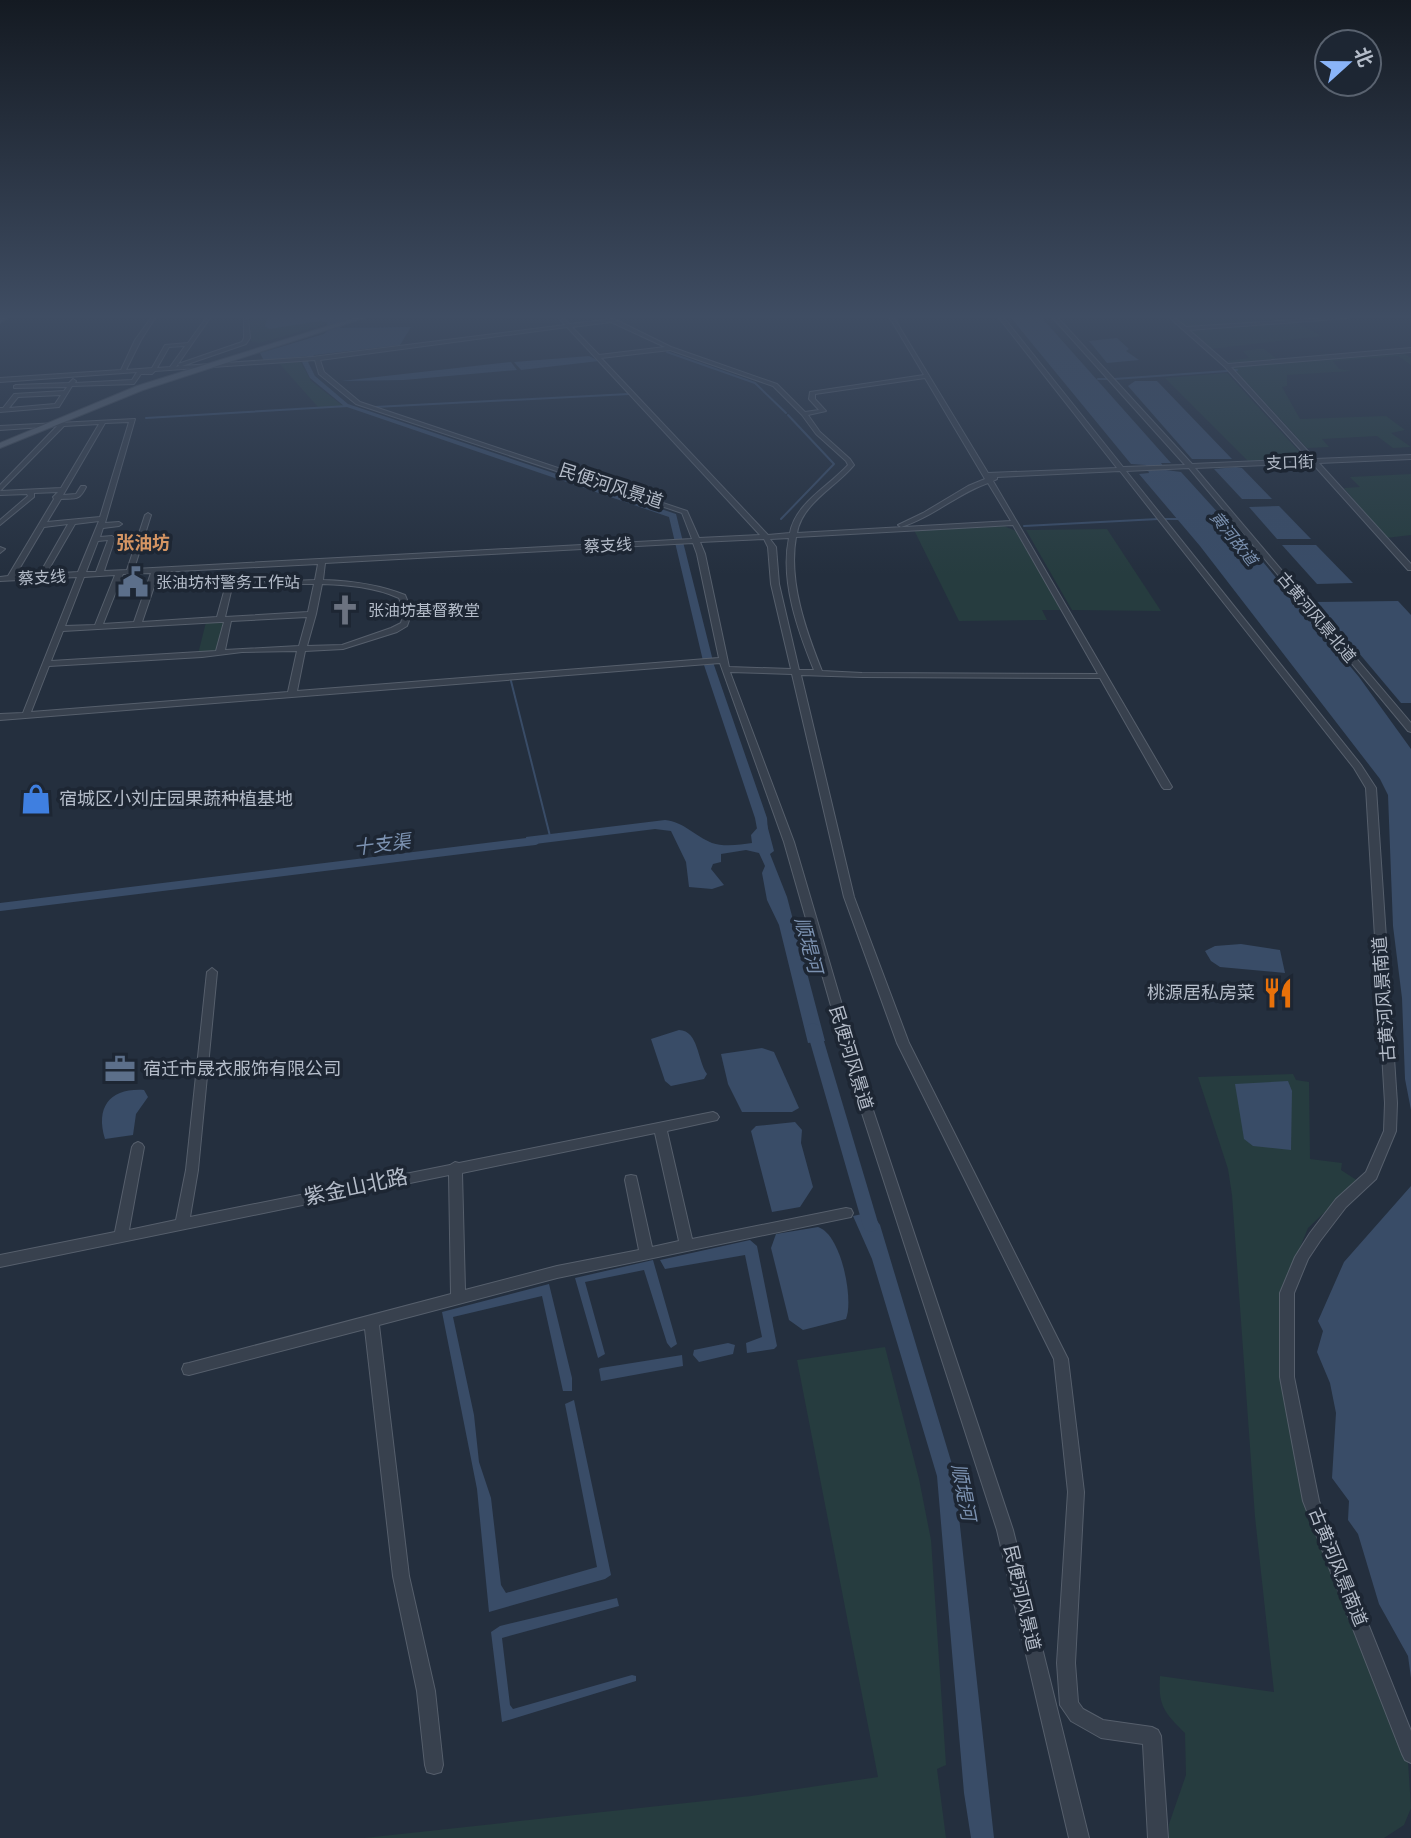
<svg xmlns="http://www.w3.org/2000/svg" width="1411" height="1838" viewBox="0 0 1411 1838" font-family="'Nunito Sans','Noto Sans SC',sans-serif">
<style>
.green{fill:#263c3f}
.water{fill:#394c67}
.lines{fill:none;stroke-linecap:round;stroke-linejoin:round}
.stream{stroke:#394c67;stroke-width:2}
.canal{stroke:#394c67;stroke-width:8}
.river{fill:#394c67;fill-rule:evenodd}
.minor-casing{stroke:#565f6c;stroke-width:2}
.major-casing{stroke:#414a57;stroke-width:2}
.minor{fill:#38414e;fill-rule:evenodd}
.major{fill:#56606e;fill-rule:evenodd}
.labels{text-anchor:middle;stroke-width:7;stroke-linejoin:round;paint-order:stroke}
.far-street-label{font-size:16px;fill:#b4bcc9;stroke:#1d2633}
.far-water-label{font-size:16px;font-style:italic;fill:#7c92b1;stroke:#1d2633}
.far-poi-label{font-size:16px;fill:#b4bcc9;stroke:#1d2633;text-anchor:start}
.street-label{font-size:18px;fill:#b4bcc9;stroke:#1d2633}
.far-quarter-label{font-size:18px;font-weight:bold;fill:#d59563;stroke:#1d2633}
.poi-label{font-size:18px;fill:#b4bcc9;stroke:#1d2633;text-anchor:start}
.water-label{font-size:19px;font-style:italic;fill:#7c92b1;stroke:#1d2633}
.near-street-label{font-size:21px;fill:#b4bcc9;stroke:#1d2633}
</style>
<rect width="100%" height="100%" fill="#242f3e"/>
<g class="green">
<path d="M250,318H348L259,343L251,341Z"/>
<path d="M1176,318H1279L1287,323H1297L1322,336L1211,349Z"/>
<path d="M1258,349H1264L1282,363L1405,354L1411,358V365L1398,356L1333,361L1339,369L1352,371L1287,375V386L1282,387L1300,419L1386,416L1405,430L1391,433L1411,447L1393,448L1377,436L1322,439L1329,447L1307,448L1227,361L1249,358L1243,351Z"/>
<path d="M300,361L311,381L343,406L318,407L278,362Z"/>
<path d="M1227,373L1306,459L1248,461L1165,378Z"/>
<path d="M1411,474V535L1386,538L1344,488L1360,487L1350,477Z"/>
<path d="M1004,526L1016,531L1061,610H1042L1047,620L959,621L914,530Z"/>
<path d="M1107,529L1161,611L1072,610L1026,530Z"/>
<path d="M224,620L218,651L198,654L206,622Z"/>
<path d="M1293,1074L1296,1080L1309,1082L1310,1159L1342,1163L1341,1170L1358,1181L1308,1228L1292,1267L1283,1310L1298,1457L1408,1761L1411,1808L1404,1825L1384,1838H1169V1824L1186,1775L1185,1733C1164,1712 1158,1706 1160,1676L1274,1692L1255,1517L1232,1195L1228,1169L1198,1077Z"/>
<path d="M885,1347L919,1479L931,1540L946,1765L937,1769L946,1838H364L751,1796L878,1777L797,1360Z"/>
</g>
<g class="water">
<path d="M267,318H348L340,328L411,327L400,345L264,361L260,353L324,334L330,329L327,323L320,321L269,329L265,326Z"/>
<path d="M1011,318H1042L1171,463H1161L1166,470L1181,472L1263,562L1359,677L1411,749V1110L1405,1079L1402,998L1393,926L1388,795L1380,779L1200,546L1139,474L1149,473L1146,465L1131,464Z"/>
<path d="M1117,338L1129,349L1126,351L1139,360L1107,363L1089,341Z"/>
<path d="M589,356L599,361L521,370L514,362Z"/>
<path d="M511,362L517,370L404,380L341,381Z"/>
<path d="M1135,381H1157L1232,459H1192L1128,386Z"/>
<path d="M1236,467L1242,468L1272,499H1242L1214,469Z"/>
<path d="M1279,506L1281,508L1311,539H1277L1249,507Z"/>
<path d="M1282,545H1316L1353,583L1317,584Z"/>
<path d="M1398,601L1411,615V703H1401L1316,602Z"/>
<path d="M765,817L774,851L770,854L787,897L825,1041L808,1043L779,925L767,900L762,873L765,866L759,853L746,850L721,854V862L713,864L711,869L724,885L712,889L689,887L686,862L671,831L655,829L527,845L526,837L665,820C684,822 695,836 712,843C723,847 740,845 752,843L751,835L759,826L757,818Z"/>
<path d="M1241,944L1280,950L1285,973L1220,967L1211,961L1205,951L1215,946Z"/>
<path d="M679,1030C699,1031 697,1060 707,1074L704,1079L671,1086L665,1081L651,1039Z"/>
<path d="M762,1048L774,1052L799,1108L792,1112H742L728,1084L721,1054Z"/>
<path d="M1288,1081L1292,1091L1291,1150L1253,1146L1244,1139L1235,1084Z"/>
<path d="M144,1090L148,1097L136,1114L133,1135L105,1139C95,1106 111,1088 144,1090Z"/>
<path d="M795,1122L802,1130L801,1143L813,1187L800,1207L772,1212L751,1131L756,1126Z"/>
<path d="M1411,1186V1678L1408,1656L1379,1604L1358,1534L1348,1520L1349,1501L1332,1478L1336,1413L1330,1383L1317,1352L1323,1331L1318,1321L1344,1262Z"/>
<path d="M871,1212L880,1225L954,1471L994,1838H971L964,1793L937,1476L872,1259L853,1216Z"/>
<path d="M818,1227C841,1234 854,1299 846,1319L803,1330L789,1320L771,1248L776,1234Z"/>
<path d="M750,1240L757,1246L777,1346L774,1349L747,1353L746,1343L762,1337L745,1255L665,1269L660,1260Z"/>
<path d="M653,1260L677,1344L671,1348L667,1343L644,1270L585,1282L605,1354L598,1358L575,1278Z"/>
<path d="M549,1284L572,1378V1391H563L542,1296L453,1317L474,1415L479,1462L491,1498L501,1585L506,1593L597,1567L565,1404L574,1400L611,1575L605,1579L489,1612L477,1489L442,1312Z"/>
<path d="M728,1343L735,1345L733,1354L699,1362L693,1355L694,1350Z"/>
<path d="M682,1355L683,1366L601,1381L599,1369L601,1368Z"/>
<path d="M617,1598L619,1606L502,1638L510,1705L513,1709L632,1675L636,1676V1681L502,1722L491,1632L500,1626Z"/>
</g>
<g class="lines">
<g class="stream">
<path d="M667,352L755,383L786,413"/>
<path d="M1234,370H1237"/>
<path d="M1098,379H1107"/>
<path d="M1114,379L1227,371"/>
<path d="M375,407L629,394"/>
<path d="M146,418L348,406"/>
<path d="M781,519L834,464L788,415"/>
<path d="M1165,519H1178"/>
<path d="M1024,526L1158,519"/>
<path d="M511,681L550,836"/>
</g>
<path class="canal" d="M0,907L535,841"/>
<g class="river">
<path d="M327,318H333L337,329L308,362L315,376L348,404L676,514L714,665L767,818L768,832L766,834H758L755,818L704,665L669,517L344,406L310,378L302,362L331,329Z"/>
<path d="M813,1023L818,1025L820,1028L879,1226L877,1230L871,1232L865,1230L863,1226L806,1028L808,1025Z"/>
</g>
<g class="minor-casing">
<g id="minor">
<path d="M151,318H155L141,340L126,370L152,368L165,345L188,343L206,318H210L176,367L179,366L178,364L242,342L244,338V318H248L250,338L246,344L182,366L312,357L565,325L559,318H564L569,324L614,319L671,347L777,384L805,412L819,410L809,399L810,392L924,375L890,318H894L988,473L1117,468L999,318H1004L1123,467L1185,465L1053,318H1058L1192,464L1309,459L1225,367L1170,318H1175L1186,327L1325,318H1348L1189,330L1228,364L1411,348V352L1231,367L1315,459L1411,455V459L1319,463L1411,564V570H1408L1312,463L1195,468L1411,723V732L1408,731L1189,468L1126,471L1361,765L1376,788L1397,1103L1396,1131L1376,1179L1346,1207L1320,1241L1308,1259L1294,1293V1377L1319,1501L1411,1731V1763L1405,1760L1402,1754L1303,1501L1280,1377V1293L1295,1257L1310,1233L1336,1199L1366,1172L1384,1131L1385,1103L1366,788L1354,768L1120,471L997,477V479L993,481L1172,787L1170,789H1164L1162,787L1100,678L862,677L801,675L854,897L909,1043L1068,1359L1084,1492L1075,1663L1078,1702L1083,1709L1103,1720L1152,1727L1158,1730L1161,1736L1168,1838H1148L1143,1744L1101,1738L1071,1721L1060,1705L1057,1663L1068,1492L1054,1359L897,1043L844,897L792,674L730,672L794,842L872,1107L1013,1530L1089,1838H1069L997,1530L860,1107L784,842L720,663L0,720V714L23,713L77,577L0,581V577L8,576L54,499L53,497L58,492L34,493V497L0,525V520L28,496L27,494L0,495V491L61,488L99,424L64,426L0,491V485L57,426L0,430V426L135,419L105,523L119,522L122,524L119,526L103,528L100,537L112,536L115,538L104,571L127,570L145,515L148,513L151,515L134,569L692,539L682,513L356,404L319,374L315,360L155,371L152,374H141L134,384L72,386L59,407L0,412V408H3L14,394L64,391L67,387L14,388V386L16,385L69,383L73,379L76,381L75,383L132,380L137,372L0,382V378L121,370L135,340ZM611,322L665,347L599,355L572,327ZM567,327L760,535L699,538L687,511L360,402L324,372L320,360ZM185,346L170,367L157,368L169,347ZM670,350L773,386L802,415L816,434L846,461L848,465L843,470C824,489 795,505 790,533L768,535L601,358ZM925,378L985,479L968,486L923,513L898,525L901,527C933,517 957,494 988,483L1011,521L797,533C802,503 836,487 854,465L850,459L820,432L808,415L826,411L815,399V394ZM61,395L55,404L9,408L18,397ZM129,422L100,517L47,522L61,499C76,498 79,501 86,487L85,486H81L76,494L63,495L105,423ZM99,521L78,572L46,574L75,524ZM68,524L39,575L15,576L44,527ZM1013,525L1098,674L862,673L822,671C806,631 788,581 796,537ZM789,538C780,581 798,631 814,670H799L779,584L776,547L770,539ZM764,539L768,547L771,584L791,669L729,667L705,554L700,542ZM108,540L96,572H86L98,541ZM693,543L697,554L719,658L297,691L305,651L343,649L397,632L407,626L412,612L405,595C378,584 351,581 323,580L325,563ZM318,564L315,580L215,584V588H225L217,617L142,622L159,572ZM151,573L134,622L103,624L123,574ZM115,575L95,625L65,626L84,577ZM286,584H314L308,612L225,617L232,587ZM322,584C349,585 374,587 399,598L404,612L401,623L391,628L342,645L307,646L316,614ZM307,617L299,646L225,650L231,621ZM220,622H224L216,651L51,661L63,631ZM297,651L288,692L31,712L49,666L202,657L242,652Z"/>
<path d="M0,547L5,549L0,553Z"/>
<path d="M212,968L217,972L198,1170L190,1217L450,1165L455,1162L459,1163L713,1112L717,1114L719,1117L717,1120L667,1131L692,1239L846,1208L851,1209L853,1213L851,1217L846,1218L557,1278L379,1325L409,1576L435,1691L443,1765L441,1772L434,1774L427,1772L425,1765L417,1691L393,1576L365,1329L189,1375L184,1374L182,1369L184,1364L189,1363L451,1294L449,1175L0,1267V1255L115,1232L132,1147L134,1144L138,1142L142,1144L144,1147L129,1230L176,1220L186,1170L207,972ZM655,1133L679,1241L652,1247L637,1180L636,1176L631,1175L626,1176L625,1180L639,1250L557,1266L465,1290L462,1173Z"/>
</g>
</g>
<g class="major-casing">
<g id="major">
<path d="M0,318H7L0,323Z"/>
<path d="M354,318H364L143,390L0,448V443L137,386Z"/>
</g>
</g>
<use href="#minor" class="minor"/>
<use href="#major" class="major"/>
</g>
<linearGradient id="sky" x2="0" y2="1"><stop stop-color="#141a22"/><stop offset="0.55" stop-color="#3f4d63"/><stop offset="1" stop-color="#3f4d63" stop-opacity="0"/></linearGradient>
<rect width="1411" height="575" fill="url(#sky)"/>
<defs>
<g id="civic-bare" transform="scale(2.415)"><path d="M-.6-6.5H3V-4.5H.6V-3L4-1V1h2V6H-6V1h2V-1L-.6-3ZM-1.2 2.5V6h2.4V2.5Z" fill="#5c6f8a" stroke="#1d2633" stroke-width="2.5" paint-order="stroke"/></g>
<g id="church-bare" transform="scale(2.415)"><path d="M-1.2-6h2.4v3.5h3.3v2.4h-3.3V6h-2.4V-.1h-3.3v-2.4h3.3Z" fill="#6b7280" stroke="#1d2633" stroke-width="2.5" paint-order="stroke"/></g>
<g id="shop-bare" transform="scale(2.415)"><path d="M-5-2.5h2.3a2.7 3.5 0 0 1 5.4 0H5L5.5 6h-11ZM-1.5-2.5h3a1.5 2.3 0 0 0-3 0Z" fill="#3f7fe0" stroke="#1d2633" stroke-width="2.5" paint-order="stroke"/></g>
<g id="restaurant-bare" transform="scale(2.415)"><path d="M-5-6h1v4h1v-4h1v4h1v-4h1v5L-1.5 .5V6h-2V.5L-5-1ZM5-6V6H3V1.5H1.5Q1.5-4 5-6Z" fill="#e8710a" stroke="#1d2633" stroke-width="2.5" paint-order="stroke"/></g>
<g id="office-bare" transform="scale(2.415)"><path d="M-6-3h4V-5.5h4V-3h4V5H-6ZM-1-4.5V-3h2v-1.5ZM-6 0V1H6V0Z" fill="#5c6f8a" stroke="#1d2633" stroke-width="2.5" paint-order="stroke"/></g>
</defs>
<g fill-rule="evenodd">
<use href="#civic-bare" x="133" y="582"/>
<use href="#church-bare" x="345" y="610"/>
<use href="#shop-bare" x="36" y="799"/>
<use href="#restaurant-bare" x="1278" y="993"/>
<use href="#office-bare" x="120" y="1069"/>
</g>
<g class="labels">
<g class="far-street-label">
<text transform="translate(1290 462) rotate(-2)" y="6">支口街</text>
<text transform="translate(608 545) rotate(-3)" y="6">蔡支线</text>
<text transform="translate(42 577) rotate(-3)" y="6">蔡支线</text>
<text transform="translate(1317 617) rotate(50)" y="6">古黄河风景北道</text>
</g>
<g class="far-water-label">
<text transform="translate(1234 538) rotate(51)" y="6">黄河故道</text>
</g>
<g class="far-poi-label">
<text x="156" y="588">张油坊村警务工作站</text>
<text x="368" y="616">张油坊基督教堂</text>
</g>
<g class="street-label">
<text transform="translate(611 486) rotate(18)" y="6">民便河风景道</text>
<text transform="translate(1384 999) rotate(-94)" y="6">古黄河风景南道</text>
<text transform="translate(851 1058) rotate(73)" y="6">民便河风景道</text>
<text transform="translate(1338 1567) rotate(68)" y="6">古黄河风景南道</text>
<text transform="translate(1022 1598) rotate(77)" y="6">民便河风景道</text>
</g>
<g class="far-quarter-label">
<text x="143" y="549">张油坊</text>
</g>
<g class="poi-label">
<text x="59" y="805">宿城区小刘庄园果蔬种植基地</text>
<text x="1255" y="999" text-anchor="end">桃源居私房菜</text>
<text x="143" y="1075">宿迁市晟衣服饰有限公司</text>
</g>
<g class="water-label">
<text transform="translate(382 844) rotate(-7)" y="7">十支渠</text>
<text transform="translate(809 945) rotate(75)" y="7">顺堤河</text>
<text transform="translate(964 1492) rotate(79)" y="7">顺堤河</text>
</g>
<g class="near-street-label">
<text transform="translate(356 1187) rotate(-12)" y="7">紫金山北路</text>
</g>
</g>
<g transform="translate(1348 63) rotate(69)"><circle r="33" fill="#1d2633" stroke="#59626f" stroke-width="2"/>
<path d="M0-5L12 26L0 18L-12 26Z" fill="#8ab4f8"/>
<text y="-10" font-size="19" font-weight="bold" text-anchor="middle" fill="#b4bcc9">北</text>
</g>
</svg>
